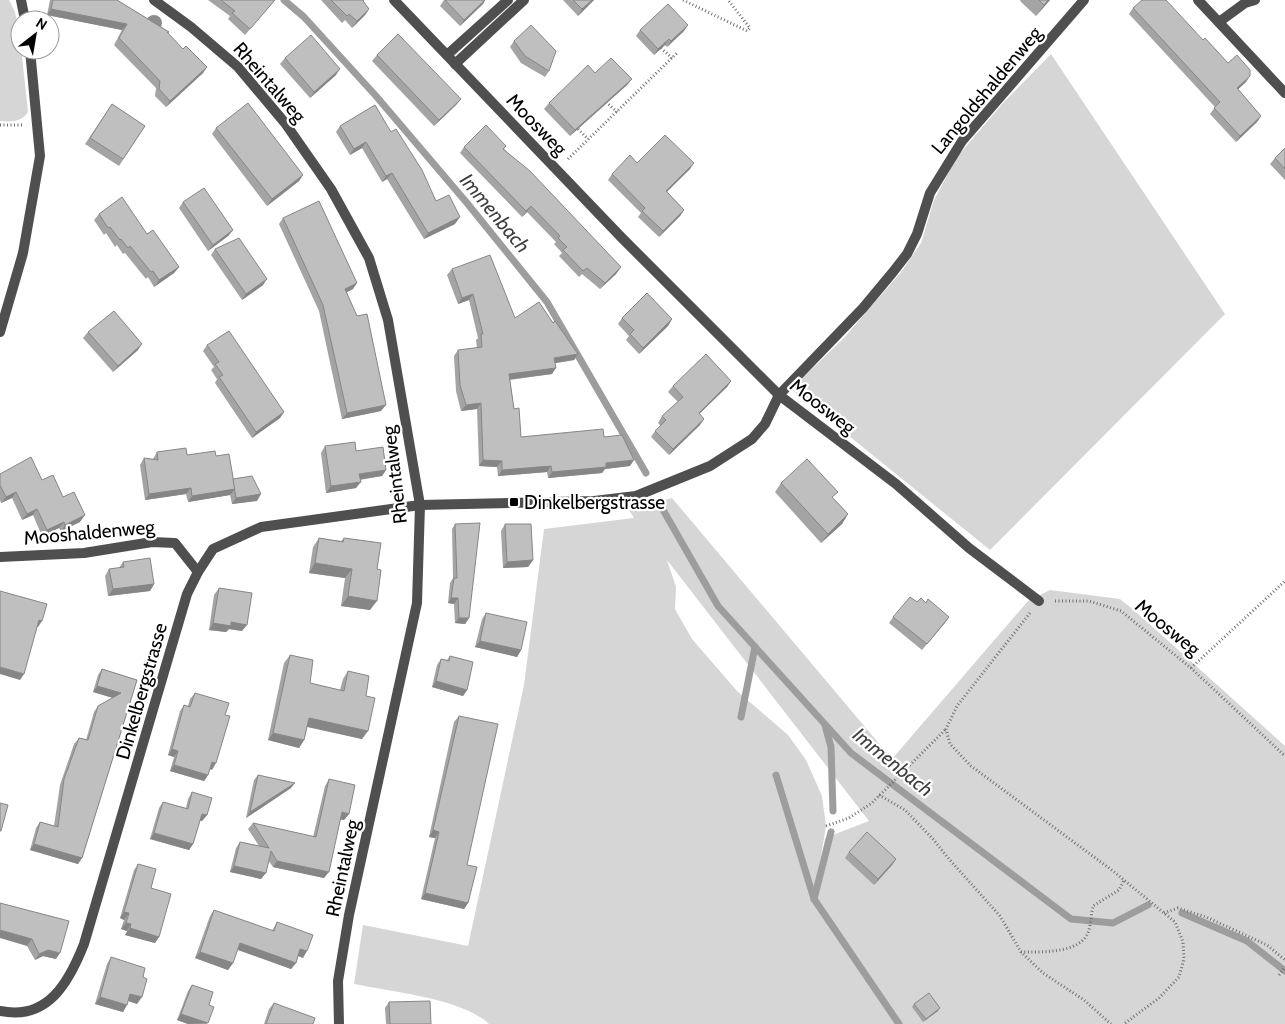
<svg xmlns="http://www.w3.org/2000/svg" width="1285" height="1024" viewBox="0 0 1285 1024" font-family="Cabin,sans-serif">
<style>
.green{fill:#d6d6d6;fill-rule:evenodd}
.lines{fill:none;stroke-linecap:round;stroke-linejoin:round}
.stream{stroke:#9d9d9d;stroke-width:7}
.path{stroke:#717171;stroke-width:3;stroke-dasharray:1 2.5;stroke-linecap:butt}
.lane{stroke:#4f4f4f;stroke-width:10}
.street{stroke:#4f4f4f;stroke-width:10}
.tree{fill:#8c8c8c}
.wall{fill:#a4a4a4}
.shaded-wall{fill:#868686}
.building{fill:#bfbfbf;stroke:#868686}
.poi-dot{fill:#000;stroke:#fff;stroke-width:2}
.labels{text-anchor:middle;stroke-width:4.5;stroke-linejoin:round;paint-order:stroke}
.street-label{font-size:19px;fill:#000;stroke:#fff}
.poi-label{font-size:19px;fill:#000;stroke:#fff;text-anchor:start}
.water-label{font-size:20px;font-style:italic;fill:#3e3e3e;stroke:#fff}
</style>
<rect width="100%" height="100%" fill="#fff"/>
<g class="green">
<path d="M0,0H9L15,12L20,38L28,112C22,122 11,122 0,121Z"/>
<path d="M1051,54L1225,314L990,550L791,389L843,339L902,271L921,243L934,200L957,157L1003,103Z"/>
<path d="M672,498L892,759L1028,601L1050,590L1120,599L1135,611L1285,746V1024H489C461,998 392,992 354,984L363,925L468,946L524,685L544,529L634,518L629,510ZM667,560L869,821L825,838L815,899L825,917L814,899L826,826L822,796L806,760L788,735L737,691L692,639L675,609L676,587Z"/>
</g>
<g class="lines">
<g class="stream">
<path d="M284,0L304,17L376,96L467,203L547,302L646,473"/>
<path d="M662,508L718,606L851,753L1071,919L1113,923L1148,905"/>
<path d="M741,717L755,647"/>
<path d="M825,725L831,747L833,811"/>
<path d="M776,775L814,899L899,1024"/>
<path d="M814,899L831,832"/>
<path d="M1182,913L1247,941L1285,971"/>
</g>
<g class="path">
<path d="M683,0L747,31L750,28L728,0"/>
<path d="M661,48L672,58"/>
<path d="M606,102L617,112"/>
<path d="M0,125H22"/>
<path d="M578,129L588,139"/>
<path d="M568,159L677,53"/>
<path d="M1055,601H1089L1121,611L1191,668L1285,756"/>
<path d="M1030,613L957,706L946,729L950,744L971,766L1113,871L1175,922L1183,942L1184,959L1179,977L1159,998L1124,1024"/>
<path d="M1191,668L1285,581"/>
<path d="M879,795L905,810L933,839L949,859L1000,916L1021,952L1043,973L1084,1000L1111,1024"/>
<path d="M826,826L849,818L872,803L946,729"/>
<path d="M1164,913L1178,908L1206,917L1267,945L1285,960"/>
<path d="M1021,952C1039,952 1079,954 1088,933C1091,925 1091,914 1093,906L1119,890L1124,880"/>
<path d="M1279,975L1285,967"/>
</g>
<g class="lane">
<path d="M447,55L508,0"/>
<path d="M455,64L524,0"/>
<path d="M779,395L863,308L893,272L907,254L917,234L930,193L962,141L1084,0"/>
<path d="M0,557L84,553L152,542L175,543L198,572"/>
</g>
<g class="street">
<path d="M21,0L25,20"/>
<path d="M154,0L191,27L238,67L285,123L331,189L369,258L388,320L420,505L417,603L349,915L338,981L339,1024"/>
<path d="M394,0L622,238L779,395L896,484L969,548L1039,601"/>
<path d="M1198,0L1285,93"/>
<path d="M1219,22L1245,3L1255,0"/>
<path d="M0,332L23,253L40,156L30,50"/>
<path d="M0,1011C48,1021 69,982 84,944L187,594L198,572L213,549L261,527L420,505L594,501L636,496L710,466L752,439L765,424L779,395"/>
</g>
</g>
<circle class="tree" cx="154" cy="23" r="8"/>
<g class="wall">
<path d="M50,0H117L169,32L168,34L183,49L207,67L203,73L166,107L155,96L156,88L114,45L122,30L47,15Z"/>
<path d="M208,0H275L245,35L228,19L230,16Z"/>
<path d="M321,0H364L363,1L369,9L365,15L352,28L345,20L342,23Z"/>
<path d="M444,0H485L483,4L460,26L440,6Z"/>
<path d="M563,0H594L578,16Z"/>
<path d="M1020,0H1050L1036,16L1021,2Z"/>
<path d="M1133,8L1203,40L1246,82L1238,89L1261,116L1257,122L1236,142L1210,114L1215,107L1129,14Z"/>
<path d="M640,30L684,31L667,47L665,45L654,55L636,36Z"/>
<path d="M514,41L549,71L545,77L521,63L510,47Z"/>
<path d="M377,55L461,99L456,105L434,126L372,61Z"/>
<path d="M285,58L336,75L310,98L280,64Z"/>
<path d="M632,79L627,85L570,136L544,109L549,103Z"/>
<path d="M112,104L145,126L119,166L85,144Z"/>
<path d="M340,126L391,132L436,201L455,224L424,239L387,179L382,182L362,148L350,155L336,132Z"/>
<path d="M216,128L303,175L299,181L267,206L212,134Z"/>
<path d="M506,146L504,149L621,267L616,274L600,289L582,274L579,277L559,256L562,253L554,244L556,242L527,212L522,217L460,153L464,147Z"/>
<path d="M1285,148V180L1270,164L1275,158Z"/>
<path d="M637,163L690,169L667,192L684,210L680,216L659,237L638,217L641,213L608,180L612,174Z"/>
<path d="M183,202L233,230L228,236L208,251L179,208Z"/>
<path d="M99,214L147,234L179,267L174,273L154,287L148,277L146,279L125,253L123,254L117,245L115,247L106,233L104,235L94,220Z"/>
<path d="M283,218L353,289L347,292L381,411L342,419L319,311L279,224Z"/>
<path d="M215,249L263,285L242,300L211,255Z"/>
<path d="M452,269L515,318L553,323L578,354L574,360L555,363L552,374L510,380L514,409L521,437H604L630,466L605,469L602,473L548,478L547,472L498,476L497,467L479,466L477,409L461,411L456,391L454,356L458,350L477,348L476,340L478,338L469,300L458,304L447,275Z"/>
<path d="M622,318L672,319L668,326L639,354L626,340L629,336L618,324Z"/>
<path d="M88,332L138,350L113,372L83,338Z"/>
<path d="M207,345L284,412L280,418L252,438L215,383L217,379L211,370L214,367L203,351Z"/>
<path d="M731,381L727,387L699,414L700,425L669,455L651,437L655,431L661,426L658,423L662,416L678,402L668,392L673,386Z"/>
<path d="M325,446L386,470L382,476L360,480L356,488L326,493L321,453Z"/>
<path d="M157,452L187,455L216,456L233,479L257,501L232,504L230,495L188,502L186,494L145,500L140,465L144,458L153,459Z"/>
<path d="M0,474L42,480L63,497L80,522L61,531L59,528L42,536L33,515L22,520L12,498L1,503L0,500Z"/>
<path d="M781,483L834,499L848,514L842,524L821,543L775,492Z"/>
<path d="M455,524L469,618L465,624L455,623L454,604L448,603L450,583L453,578L452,529Z"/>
<path d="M505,524L533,560L528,567L503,568L501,531Z"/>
<path d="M319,538L341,541L344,538L377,569L370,610L341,606L345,578L309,573L313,547Z"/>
<path d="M123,562L154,584L150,591L108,596L105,576L109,569L119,568Z"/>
<path d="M219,588L242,631L229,629L226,632L209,630L214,595Z"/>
<path d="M917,602L926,603L949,617L922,650L889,623L893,617Z"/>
<path d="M486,613L521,650L517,657L475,647L482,619Z"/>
<path d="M290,655L310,683L340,690L343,679L348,671L366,696L362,739L307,727L304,740L299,748L268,740L284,663Z"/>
<path d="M450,656L467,690L463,696L432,687L437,665L441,659L447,660Z"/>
<path d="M102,669L137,680L82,858L78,864L30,850L36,828L40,822L54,826L60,785L74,744L79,738L86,740L94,712L98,706L113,698L93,692L98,675Z"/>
<path d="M195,693L212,770L210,769L208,775L204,781L170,771L174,757L168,755L180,711L184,705L188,706L190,699Z"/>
<path d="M459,716L468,903L464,909L421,899L435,838L429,837L454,722Z"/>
<path d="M258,775L291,788L246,818L254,780Z"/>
<path d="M329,779L349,814L344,820L340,819L324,878L273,867L268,860L261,879L230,872L236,848L240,842L259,846L248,829L253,823L313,837L325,786Z"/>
<path d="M192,792L207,815L202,821L200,820L193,844L189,850L150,839L159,808L163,802L186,808L188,799Z"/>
<path d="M849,852L896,859L892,865L874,885L845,858Z"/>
<path d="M138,864L151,888L159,937L155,943L125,935L127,931L121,929L124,920L120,918L134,870Z"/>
<path d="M0,903L56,959L43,956L35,960L27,946Z"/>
<path d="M214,910L272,931L277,922L303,958L298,956L296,963L291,969L237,949L233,963L228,970L195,958L210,916Z"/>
<path d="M111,957L143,977L137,1004L128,1001L123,1012L95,1004L107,964Z"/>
<path d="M192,985L209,1005L207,1024H188L177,1020L188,991Z"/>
<path d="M389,1002L431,1024H386L385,1008Z"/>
<path d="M274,1003L313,1024H264L269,1009Z"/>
<path d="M914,1004L938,1011L923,1022L912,1007Z"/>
</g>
<g class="shaded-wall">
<path d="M485,0L483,4L460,26L464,20Z"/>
<path d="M592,0H594L578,16L582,9Z"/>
<path d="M1048,0H1050L1036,16L1044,5Z"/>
<path d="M51,9L127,24L122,30L47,15Z"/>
<path d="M369,9L365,15L352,28L357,21Z"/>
<path d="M688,25L684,31L667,47L671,41Z"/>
<path d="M669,39L665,45L654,55L658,49Z"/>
<path d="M207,67L203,73L166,107L170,101Z"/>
<path d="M340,69L336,75L310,98L314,92Z"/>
<path d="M1250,76L1246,82L1233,94L1237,88Z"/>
<path d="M632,79L627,85L570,136L575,130Z"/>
<path d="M461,99L456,105L434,126L439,120Z"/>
<path d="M1261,116L1257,122L1236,142L1240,136Z"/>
<path d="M366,142L362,148L350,155L354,149Z"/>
<path d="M694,163L690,169L661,197L666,191Z"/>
<path d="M392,173L387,179L382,182L386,176Z"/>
<path d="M303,175L299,181L267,206L272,199Z"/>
<path d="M531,206L527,212L522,217L526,211Z"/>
<path d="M684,210L680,216L659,237L663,231Z"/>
<path d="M460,217L455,224L424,239L428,233Z"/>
<path d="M233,230L228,236L208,251L213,245Z"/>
<path d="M179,267L174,273L154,287L159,280Z"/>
<path d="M621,267L616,274L600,289L605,283Z"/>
<path d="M267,279L263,285L242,300L246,294Z"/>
<path d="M357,283L353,289L341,295L345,289Z"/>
<path d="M473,294L469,300L458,304L462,298Z"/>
<path d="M672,319L668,326L639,354L643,348Z"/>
<path d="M142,344L138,350L113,372L118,366Z"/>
<path d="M578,354L574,360L550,364L554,358Z"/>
<path d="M556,368L552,374L505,380L509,374Z"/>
<path d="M731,381L727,387L694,419L699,413Z"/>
<path d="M481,403L477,409L461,411L466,405Z"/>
<path d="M386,405L381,411L342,419L347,413Z"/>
<path d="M284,412L280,418L252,438L256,432Z"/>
<path d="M704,419L700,425L669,455L673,449Z"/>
<path d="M483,460L502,461L497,467L479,466Z"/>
<path d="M634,460L630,466L605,469L602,473L548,478L552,472L606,463Z"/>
<path d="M551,466L547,472L498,476L502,470Z"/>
<path d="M386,470L382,476L355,480L359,474Z"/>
<path d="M361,482L356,488L326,493L331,486Z"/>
<path d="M191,488L186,494L145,500L149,494Z"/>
<path d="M235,489L230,495L188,502L192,496Z"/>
<path d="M16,492L12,498L1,503L6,497Z"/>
<path d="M261,494L257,501L232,504L236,498Z"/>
<path d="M37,509L33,515L22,520L27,514Z"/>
<path d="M848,514L842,524L821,543L828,534Z"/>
<path d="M85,515L80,522L61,531L65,525Z"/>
<path d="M64,522L59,528L42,536L47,530Z"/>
<path d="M533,560L528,567L503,568L507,562Z"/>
<path d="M315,563L352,569L345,578L309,573Z"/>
<path d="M154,584L150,591L108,596L113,589Z"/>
<path d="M348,596L377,601L370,610L341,606Z"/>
<path d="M451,598H458L454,604L448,603Z"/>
<path d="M949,617L945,623L922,650L927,644Z"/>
<path d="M459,618H469L465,624L455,623Z"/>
<path d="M39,620L42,621L38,627L34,626Z"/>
<path d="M231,622L247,625L242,631L229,629L226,632L209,630L213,623Z"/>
<path d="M480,641L521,650L517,657L475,647Z"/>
<path d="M0,667L24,674L20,680L0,674Z"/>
<path d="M436,681L467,690L463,696L432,687Z"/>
<path d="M97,686L121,693L117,699L93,692Z"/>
<path d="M309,718L368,731L362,739L304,726Z"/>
<path d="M273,733L304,740L299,748L268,740Z"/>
<path d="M172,749L178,751L174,757L168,755Z"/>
<path d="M212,762L216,763L212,770L208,768Z"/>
<path d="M174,765L208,775L204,781L170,771Z"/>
<path d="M295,783L291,788L246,818L250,812Z"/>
<path d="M342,812L349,814L344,820L338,819Z"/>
<path d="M202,814L207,815L202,821L198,820Z"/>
<path d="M433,830L439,832L435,838L429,837Z"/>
<path d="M154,833L193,844L189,850L150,839Z"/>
<path d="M34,844L82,858L78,864L30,850Z"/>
<path d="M896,859L892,865L874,885L878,879Z"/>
<path d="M277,861L329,872L324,878L273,867Z"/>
<path d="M234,866L266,873L261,879L230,872Z"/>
<path d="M425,893L468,903L464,909L421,899Z"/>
<path d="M124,912L129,913L124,920L120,918Z"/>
<path d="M126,923L131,924L127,931L121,929Z"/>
<path d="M130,928L159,937L155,943L125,935Z"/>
<path d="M0,930L32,939L27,946L0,938Z"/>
<path d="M240,943L296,963L291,969L235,949Z"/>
<path d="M300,949L307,951L303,958L296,955Z"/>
<path d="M48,950L60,953L56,959L43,956L35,960L39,954Z"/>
<path d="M200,952L233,963L228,970L195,958Z"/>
<path d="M130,994L142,997L137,1004L126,1000Z"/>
<path d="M100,997L127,1005L123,1012L95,1004Z"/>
<path d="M940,1008L938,1011L923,1022L926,1019Z"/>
<path d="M181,1014L208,1023L188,1024L177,1020Z"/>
</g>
<g class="building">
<path d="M53,0H117L169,32H167L183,49L186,46L207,67L170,101L159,89L160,81L119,38L127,24L51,9Z"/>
<path d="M221,0H275L250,29L232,13L235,11Z"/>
<path d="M331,0H364L363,1L369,9L357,21L349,14L347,16Z"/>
<path d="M445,0H485L464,20Z"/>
<path d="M573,0H592L582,9Z"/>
<path d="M1039,0H1048L1044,5Z"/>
<path d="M1142,0H1166L1203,40L1205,38L1228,63L1237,55L1250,70V76L1237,88L1261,116L1240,136L1214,108L1220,102L1133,8Z"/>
<path d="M668,4L688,25L671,41L669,39L658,49L640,30Z"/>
<path d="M531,25L556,51L549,71L525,56L514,41Z"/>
<path d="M398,34L461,99L439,120L377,55Z"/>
<path d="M311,35L340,69L314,92L285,58Z"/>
<path d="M611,58L632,79L575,130L549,103L588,65L595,73Z"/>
<path d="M248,103L303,175L272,199L216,128Z"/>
<path d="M112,104L145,126L123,159L90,138Z"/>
<path d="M375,105L391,132L396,129L422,170L436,201L449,195L460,217L428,233L392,173L386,176L366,142L354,149L340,126Z"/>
<path d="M486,125L506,146L503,149L530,171L621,267L605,283L587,268L583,271L563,250L567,247L558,238L560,236L531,206L526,211L464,147Z"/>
<path d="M665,135L694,163L666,191L684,210L663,231L642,211L645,208L612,174L630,155L637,163Z"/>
<path d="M1285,148V169L1275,158Z"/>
<path d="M204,188L233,230L213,245L183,202Z"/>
<path d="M122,197L147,234L153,230L179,267L159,280L153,271L151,272L130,246L128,248L121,239L120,240L110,227L108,228L99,214Z"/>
<path d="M319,201L357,283L345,289L357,316L367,314L386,405L347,413L323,305L283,218Z"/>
<path d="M239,238L267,279L246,294L215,249Z"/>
<path d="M490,255L515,318L539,302L553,323L555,321L578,354L554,358L556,368L509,374L514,409L519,408L521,437L603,429L604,437L622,435L634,460L606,463V467L552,472L551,466L502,470V461L483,460L481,403L466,405L460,385L458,350L482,347L481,334H483L473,294L462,298L452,269Z"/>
<path d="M647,293L672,319L643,348L630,334L634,330L622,318Z"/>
<path d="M114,311L142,344L118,366L88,332Z"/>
<path d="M229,331L284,412L256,432L219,377L223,375L215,364L219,362L207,345Z"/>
<path d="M706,354L731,381L699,413L704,419L673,449L655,431L666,420L662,416L683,397L673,386Z"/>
<path d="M355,442L356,451L383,447L386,470L359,474L361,482L331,486L325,446Z"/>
<path d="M186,448L187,455L215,451L216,456L229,454L235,489L192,496L191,488L149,494L144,458L158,460L157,452Z"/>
<path d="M31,457L42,480L53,475L63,497L74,492L85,515L65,525L64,522L47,530L37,509L27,514L16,492L6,497L0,485V474Z"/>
<path d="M807,459L838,492L832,497L848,514L828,534L781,483Z"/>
<path d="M252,476L261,494L236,498L233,479Z"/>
<path d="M480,523L469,618H459L458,598H451L454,578H457L455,524Z"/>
<path d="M505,524H531L533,560L507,562Z"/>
<path d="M319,538L343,542L344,538L381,543L377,569L381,570L377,601L348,596L352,569L315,563Z"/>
<path d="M150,558L154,584L113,589L109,569L124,567L123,562Z"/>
<path d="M219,588L252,593L247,625L231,622V626L213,623Z"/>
<path d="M0,591L47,604L42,621L39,620L24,674L0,667Z"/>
<path d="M910,597L917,602L921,598L926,603L928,599L949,617L927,644L893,617Z"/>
<path d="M486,613L527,622L521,650L480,641Z"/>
<path d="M290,655L313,660L310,683L344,691L348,671L369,676L366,696L375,698L368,731L309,718L304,740L273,733Z"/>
<path d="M450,656L473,662L467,690L436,681L441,659L449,661Z"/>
<path d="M102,669L137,680L82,858L34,844L40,822L58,827L64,779L79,738L88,740L98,706L121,693L97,686Z"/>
<path d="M195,693L229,703L225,715L230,716L216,763L212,762L208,775L174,765L178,751L172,749L184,705L190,707Z"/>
<path d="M459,716L498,724L467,865L477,867L468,903L425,893L439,832L433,830Z"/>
<path d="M258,775L295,783L250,812Z"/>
<path d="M329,779L355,785L349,814L342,812L329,872L277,861L271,851L266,873L234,866L240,842L269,848L253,823L316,837Z"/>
<path d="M192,792L212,798L207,815L202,814L193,844L154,833L163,802L188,809Z"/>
<path d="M0,803L8,805L1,831H0Z"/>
<path d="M867,832L896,859L878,879L849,852Z"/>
<path d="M138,864L156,869L151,888L171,894L159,937L130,928L131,924L126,923L129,913L124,912Z"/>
<path d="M0,903L69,921L60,953L48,950L39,954L32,939L0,930Z"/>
<path d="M214,910L274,931L277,922L313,935L307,951L300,949L296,963L240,943L233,963L200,952Z"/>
<path d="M111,957L145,968L143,977L147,979L142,997L130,994L127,1005L100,997Z"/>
<path d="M192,985L213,992L209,1005L214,1007L208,1023L181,1014Z"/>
<path d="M929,993L940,1008L926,1019L914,1004Z"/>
<path d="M430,1001L431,1024H390L389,1002Z"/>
<path d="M274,1003L315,1018L313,1024H266Z"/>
</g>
<rect class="poi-dot" x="509" y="497" width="10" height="10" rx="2.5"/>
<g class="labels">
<g class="street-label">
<text transform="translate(270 82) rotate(49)" y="7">Rheintalweg</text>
<text transform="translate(986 90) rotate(-50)" y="7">Langoldshaldenweg</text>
<text transform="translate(537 124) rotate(46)" y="7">Moosweg</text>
<text transform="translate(823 406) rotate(38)" y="7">Moosweg</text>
<text transform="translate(394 475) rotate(-97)" y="7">Rheintalweg</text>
<text transform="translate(89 532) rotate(-5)" y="7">Mooshaldenweg</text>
<text transform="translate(1168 627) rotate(39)" y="7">Moosweg</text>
<text transform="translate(141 691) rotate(-74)" y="7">Dinkelbergstrasse</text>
<text transform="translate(342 868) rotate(-78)" y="7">Rheintalweg</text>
</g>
<g class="poi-label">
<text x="524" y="509">Dinkelbergstrasse</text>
</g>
<g class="water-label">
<text transform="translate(495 213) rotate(50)" y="7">Immenbach</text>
<text transform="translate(893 762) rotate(39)" y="7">Immenbach</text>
</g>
</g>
<g transform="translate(35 35) rotate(31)"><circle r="24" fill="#ffffff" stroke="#999999"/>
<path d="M0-4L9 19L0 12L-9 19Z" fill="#000000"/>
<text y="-8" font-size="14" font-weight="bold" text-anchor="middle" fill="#000000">N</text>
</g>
</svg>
